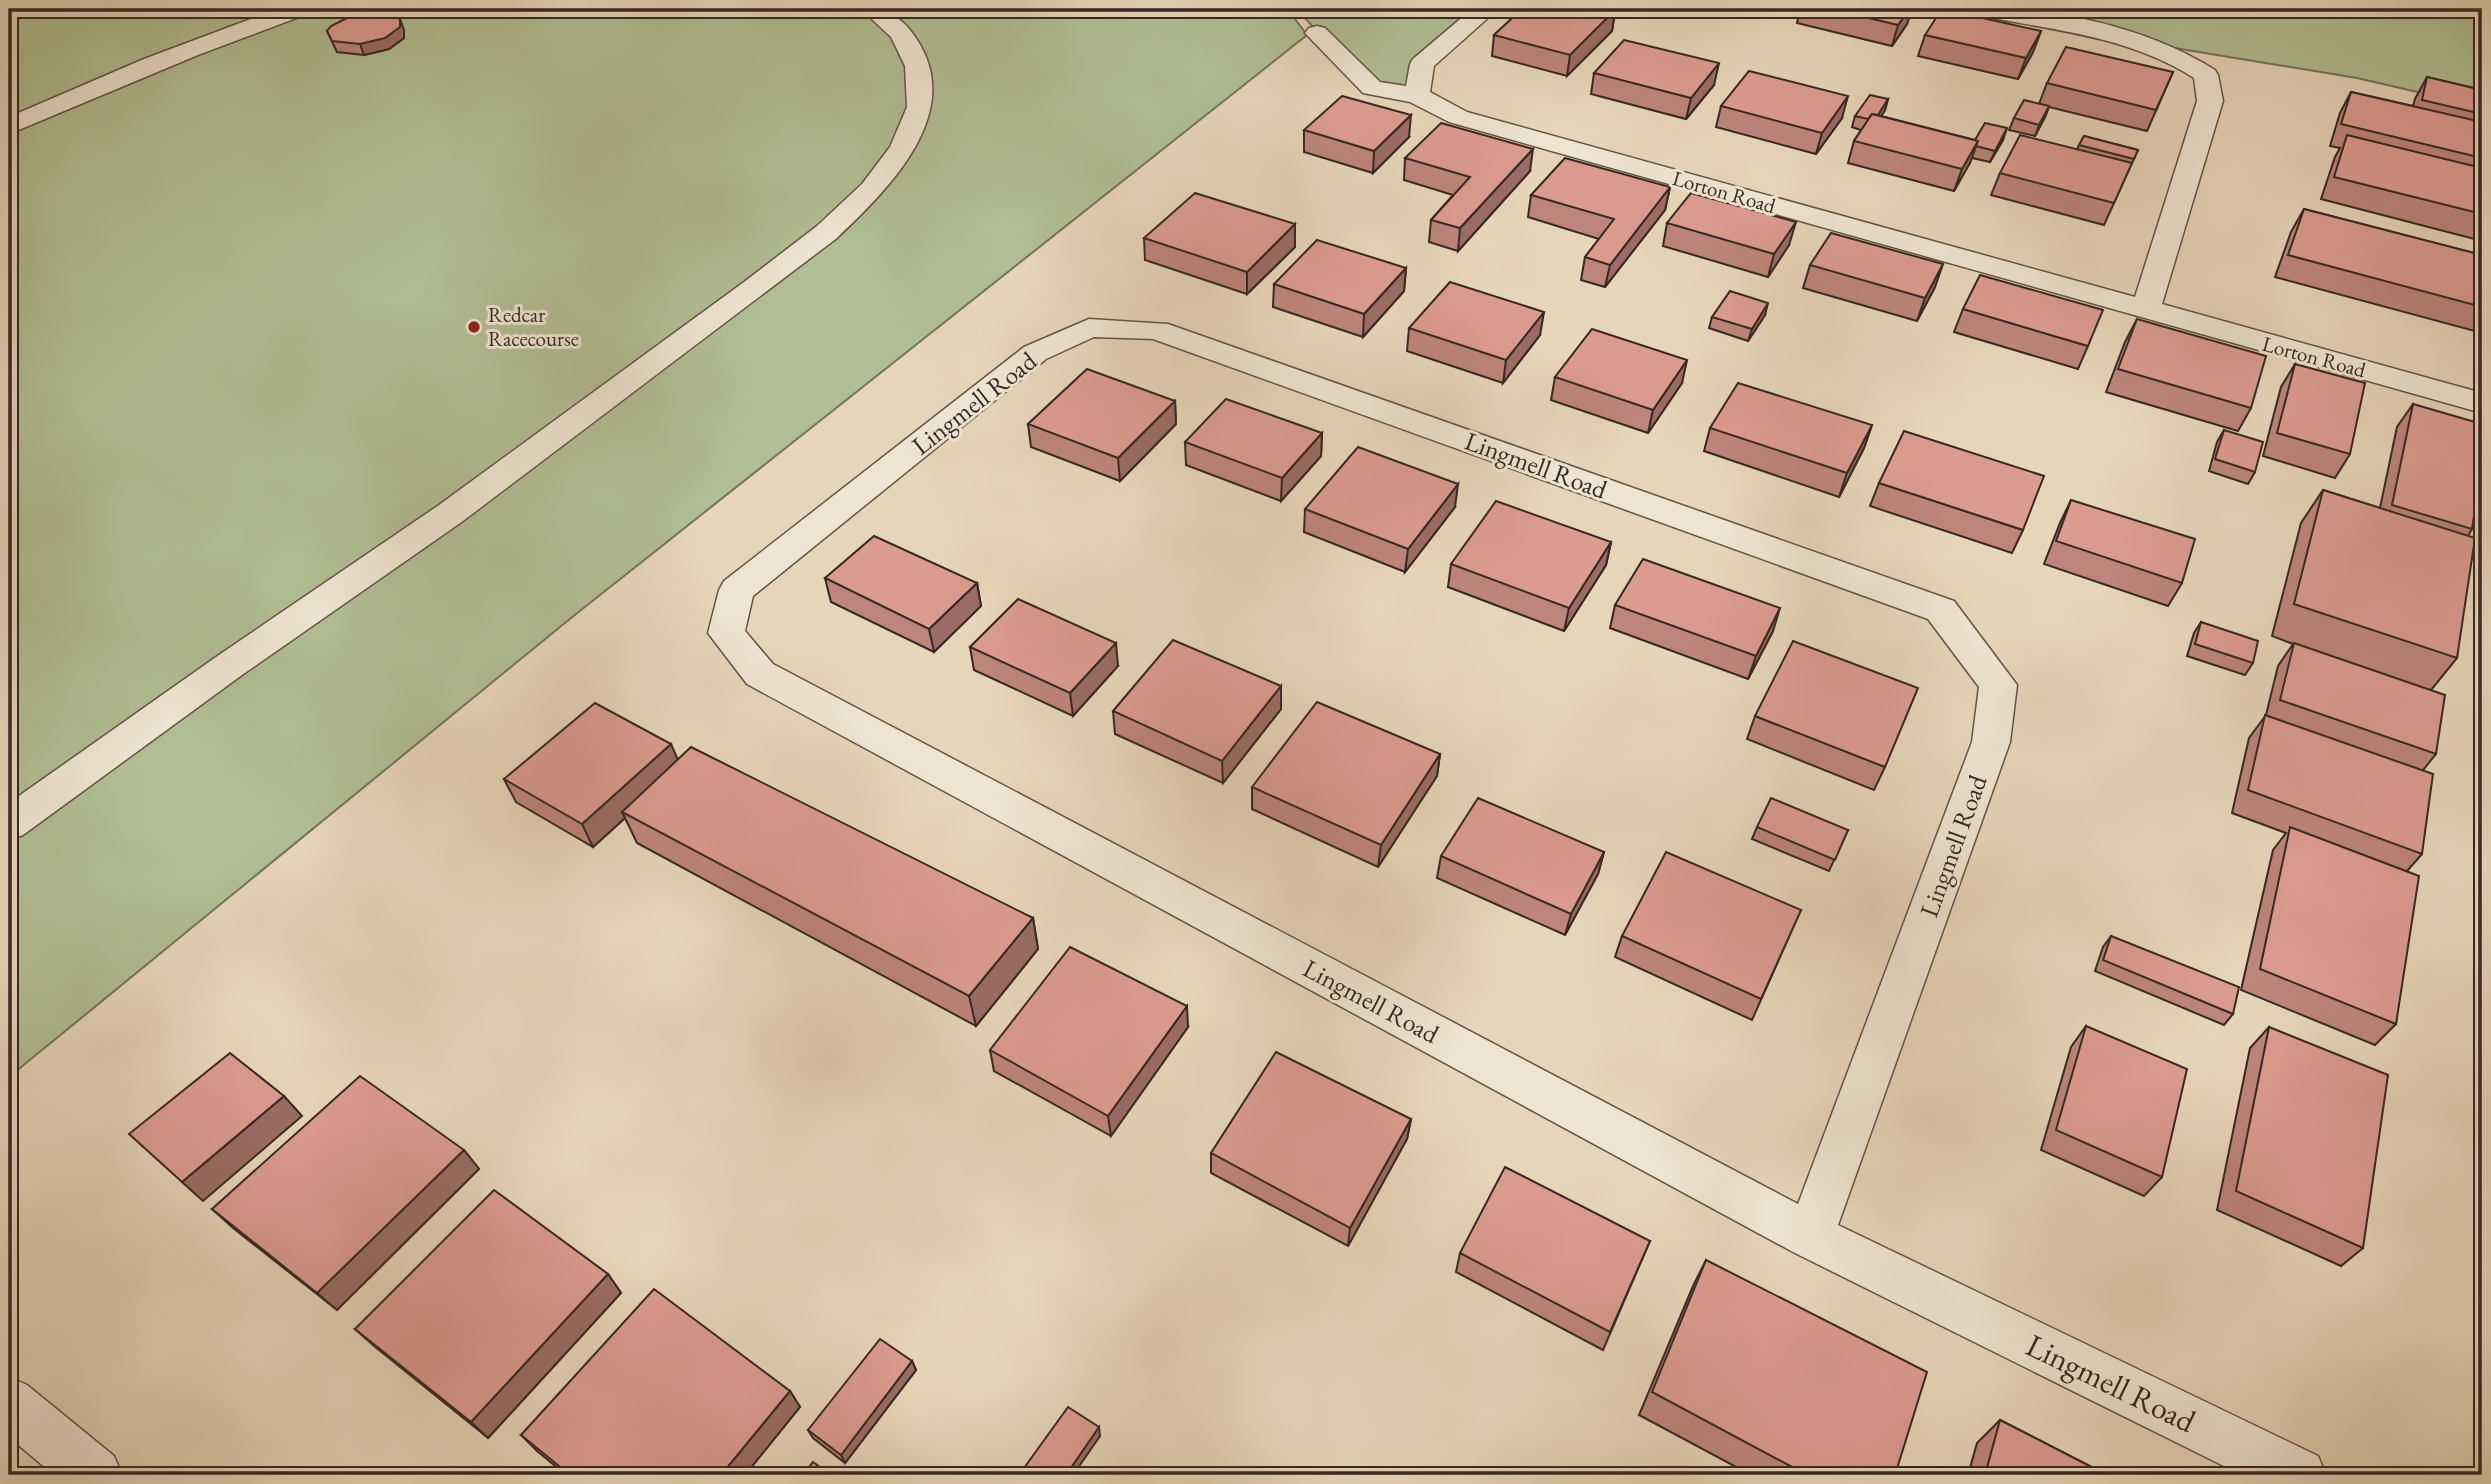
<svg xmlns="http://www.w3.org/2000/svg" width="2491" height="1484" viewBox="0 0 2491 1484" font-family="'EB Garamond',serif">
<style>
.green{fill:#b1be93;stroke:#74735b;stroke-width:2}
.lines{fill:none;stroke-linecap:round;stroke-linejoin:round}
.minor-casing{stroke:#625348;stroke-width:3}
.minor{fill:#efe4d2;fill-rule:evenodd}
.wall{fill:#bd857c;stroke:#362823;stroke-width:2}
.shaded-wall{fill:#9a6c65;stroke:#362823;stroke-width:2}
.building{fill:#dc9b90;stroke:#362823;stroke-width:2}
.poi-dot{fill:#8f2418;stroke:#efe4d2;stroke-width:2.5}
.labels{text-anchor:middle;stroke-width:6;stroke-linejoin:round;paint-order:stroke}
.far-street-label{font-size:21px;fill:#362823;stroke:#efe4d2}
.far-poi-label{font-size:21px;fill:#362823;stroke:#efe4d2;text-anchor:start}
.street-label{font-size:26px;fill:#362823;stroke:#efe4d2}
.near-street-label{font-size:32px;fill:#362823;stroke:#efe4d2}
</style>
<rect width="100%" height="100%" fill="#e7d5b9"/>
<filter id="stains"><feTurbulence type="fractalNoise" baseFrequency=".00286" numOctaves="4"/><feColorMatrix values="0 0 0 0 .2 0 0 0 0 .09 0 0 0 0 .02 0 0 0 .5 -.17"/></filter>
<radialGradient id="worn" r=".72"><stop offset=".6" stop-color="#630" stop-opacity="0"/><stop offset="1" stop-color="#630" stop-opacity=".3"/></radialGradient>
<g class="green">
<path d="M42,9H1279L1295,19L1307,35L571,618L9,1077V23Z"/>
<path d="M1296,9H1486L1422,64L1417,95L1372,88Z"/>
<path d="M1981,9H2482V107L2357,78L2150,44Z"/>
</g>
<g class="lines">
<g class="minor-casing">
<g id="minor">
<path d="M277,9H311L307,14L198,55L9,134V117L144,59Z"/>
<path d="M861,9H887C894,16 904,22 910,30C972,107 891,187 837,238L463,521L242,675L23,835L9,840V803L216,657L439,505L744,282L817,226L862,184L890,147L907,107L905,66L891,37Z"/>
<path d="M1472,9H1498L1434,66L1430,92L1467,112L2135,297L2197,101L2194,78C2130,37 2054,30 1981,16L1973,14L1969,9C2049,5 2147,27 2215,70L2218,75L2223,101L2162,304L2482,393V413L1449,122L1410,102L1363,93L1305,33L1309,28L1317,26L1325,28L1380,82L1406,86L1410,64L1413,59Z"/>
<path d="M1089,319L1168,324L1954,601L2017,685L2010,742L1838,1225L2318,1456L2326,1475H2242L1793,1252L747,684L708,633L719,590L724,581L1024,347ZM1094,337L1153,339L1928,619L1979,687L1972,742L1798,1204L773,664L745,631L753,596L1046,359Z"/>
<path d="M9,1377L27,1385L114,1456L122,1475H54L9,1437Z"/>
</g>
</g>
<use href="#minor" class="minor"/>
</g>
<g class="wall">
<path d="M1522,9H1623L1614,18L1612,31L1567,76L1492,56L1494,35Z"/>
<path d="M1739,9H1777L1771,17Z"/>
<path d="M1800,9H1912L1907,24L1892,46L1797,23Z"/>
<path d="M404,30V38L389,49L364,55L337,52L327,31Z"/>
<path d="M2041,31L2033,52L2018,79L1918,56L1925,35Z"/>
<path d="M2173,72L2147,131L2049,107L2045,117L2035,136L2009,130L2014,118L2039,104L2047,83Z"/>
<path d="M1594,73L1714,85L1686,119L1591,94Z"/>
<path d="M2427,77L2482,90V241L2321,199L2335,157L2340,148L2330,146L2340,113L2351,92L2413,106L2415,99Z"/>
<path d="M1888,99L1885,110L1881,116L1975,140H2003L1990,162L1972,158L1954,191L1848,163L1854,141L1861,130L1852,127L1855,116Z"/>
<path d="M1721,106L1842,118L1816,154L1716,127Z"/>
<path d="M1304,130L1409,137L1373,173L1304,152Z"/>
<path d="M2084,136L2138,150L2104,225L1991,195L2000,173L2077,149Z"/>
<path d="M1405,158L1530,171L1458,251L1429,242L1431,220L1453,195L1404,180Z"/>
<path d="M1670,187L1665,210L1605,287L1581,280L1585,257L1599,239L1528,217L1531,195Z"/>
<path d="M2304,209L2482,255V333L2275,277L2291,232Z"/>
<path d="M1667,223L1789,245L1768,277L1663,246Z"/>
<path d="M1295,224V247L1247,294L1145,260L1144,238Z"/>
<path d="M1810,265L1935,287L1917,321L1803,288Z"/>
<path d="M1406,268L1404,291L1363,337L1273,307L1274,284Z"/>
<path d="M1963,309L2088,346L2078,369L1954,332Z"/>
<path d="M1765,315L1748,341L1709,328L1712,317Z"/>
<path d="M2137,319L2251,408L2238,431L2106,392L2125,342Z"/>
<path d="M1409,328L1540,335L1503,383L1407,351Z"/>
<path d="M2295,364L2350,454L2335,478L2263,456L2281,387Z"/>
<path d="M1555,377L1682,383L1648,433L1551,400Z"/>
<path d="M1175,401L1176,424L1120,481L1031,447L1028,424Z"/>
<path d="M2413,404L2472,529L2468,536L2457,658L2431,690L2436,754L2423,770L2422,854L2407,871L2396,1024L2375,1045L2241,990L2273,850L2286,833L2232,813L2249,738L2266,715L2278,666L2293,644L2272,636L2301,523L2323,490L2380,508L2397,427Z"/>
<path d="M1872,425L1864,448L1839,497L1704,451L1710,428Z"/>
<path d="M2224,430L2255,472L2248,484L2209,471L2217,442Z"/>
<path d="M1322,433L1321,456L1281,501L1186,465L1185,442Z"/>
<path d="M1879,483L2023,530L2012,553L1870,506Z"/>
<path d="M2071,500L2182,583L2168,606L2044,564L2060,523Z"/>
<path d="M1455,507L1405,572L1304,532L1305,509Z"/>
<path d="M1611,542L1606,565L1564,631L1448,587L1451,564Z"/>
<path d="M825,578L977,583L981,606L934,652L831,602Z"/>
<path d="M1615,605L1773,631L1748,679L1610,628Z"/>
<path d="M2201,622L2253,663L2245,675L2187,656L2194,633Z"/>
<path d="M970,647L1118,666L1073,716L974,670Z"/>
<path d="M1281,686V709L1223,783L1115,734L1113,711Z"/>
<path d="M1755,716L1885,767L1874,790L1747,739Z"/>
<path d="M1440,754L1437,776L1378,867L1252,809V787Z"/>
<path d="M678,760L1033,918L1038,949L976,1026L637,843L625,818L593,847L516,802L504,779Z"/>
<path d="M1757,827L1848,830L1829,871L1752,839Z"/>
<path d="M1604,852L1598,874L1565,935L1437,878L1441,856Z"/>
<path d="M1801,910L1752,1020L1615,957L1622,936Z"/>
<path d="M2111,936L2233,1014L2224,1025L2095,971L2103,947Z"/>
<path d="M2086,1026L2162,1177L2144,1196L2041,1150L2071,1047Z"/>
<path d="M1188,1027L1111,1136L994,1071L990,1050Z"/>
<path d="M2269,1027L2363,1248L2341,1266L2217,1210L2250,1048Z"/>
<path d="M1411,1119L1407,1139L1348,1246L1211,1173V1153Z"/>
<path d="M464,1150L479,1169L337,1310L233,1228L212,1209Z"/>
<path d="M1650,1241L1603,1350L1456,1272L1460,1253Z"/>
<path d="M1706,1260L1895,1475H1751L1639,1415L1693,1286Z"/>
<path d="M608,1274L621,1293L488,1438L374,1346L355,1329Z"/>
<path d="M912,1361L916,1370L845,1463L813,1438L808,1430Z"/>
<path d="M790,1391L800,1407L745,1475H566L537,1451L521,1435Z"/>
<path d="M2000,1420L2107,1475H1968L1977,1443Z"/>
</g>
<g class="shaded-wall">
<path d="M1616,9H1623L1614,18L1612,31L1567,76L1570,55Z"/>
<path d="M1773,9H1777L1771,17Z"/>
<path d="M1909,9H1912L1907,24L1892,46L1898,25Z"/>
<path d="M400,19L404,30V38L389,49L364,55L360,44Z"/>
<path d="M2041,31L2033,52L2018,79L2026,58Z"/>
<path d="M1719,63L1714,85L1686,119L1691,98Z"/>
<path d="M1848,96L1842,118L1816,154L1822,133Z"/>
<path d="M1888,99L1885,110L1871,132L1874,121Z"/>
<path d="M2049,106L2045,117L2035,136L2039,125Z"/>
<path d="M1411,115L1409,137L1373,173L1374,151Z"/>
<path d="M2007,128L2003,140L1990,162L1995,151Z"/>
<path d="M1978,141L1970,163L1954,191L1962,169Z"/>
<path d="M1533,149L1530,171L1458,251L1460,228Z"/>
<path d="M1670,187L1665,210L1605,287L1610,265Z"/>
<path d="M1796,222L1789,245L1768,277L1774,254Z"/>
<path d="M1295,224V247L1247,294V272Z"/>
<path d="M1943,264L1935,287L1917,321L1925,298Z"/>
<path d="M1406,268L1404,291L1363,337L1364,314Z"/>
<path d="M1768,303L1765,315L1748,341L1752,329Z"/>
<path d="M1544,312L1540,335L1503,383L1506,360Z"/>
<path d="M1687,360L1682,383L1648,433L1653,410Z"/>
<path d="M1175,401L1176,424L1120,481L1118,458Z"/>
<path d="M1872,425L1864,448L1839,497L1847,473Z"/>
<path d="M1322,433L1321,456L1281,501L1282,478Z"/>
<path d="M1458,484L1455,507L1405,572L1408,549Z"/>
<path d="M1611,542L1606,565L1564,631L1569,608Z"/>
<path d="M977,583L981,606L934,652L929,629Z"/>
<path d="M1780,608L1773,631L1748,679L1756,656Z"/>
<path d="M1116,643L1118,666L1073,716L1070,693Z"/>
<path d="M1281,686V709L1223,783L1222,761Z"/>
<path d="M671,744L681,767L622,812L625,818L593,847L582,824Z"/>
<path d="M1440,754L1437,776L1378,867L1381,845Z"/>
<path d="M1604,852L1598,874L1565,935L1571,914Z"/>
<path d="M1033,918L1038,949L976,1026L969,996Z"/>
<path d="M1187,1006L1188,1027L1111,1136L1108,1116Z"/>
<path d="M284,1096L302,1116L203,1201L182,1182Z"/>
<path d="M1411,1119L1407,1139L1348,1246L1350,1228Z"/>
<path d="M464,1150L479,1169L337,1310L317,1293Z"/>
<path d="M608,1274L621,1293L488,1438L471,1422Z"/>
<path d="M912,1361L916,1370L845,1463L841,1455Z"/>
<path d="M790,1391L800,1407L745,1475H721Z"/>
<path d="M1099,1427L1100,1436L1073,1475H1066Z"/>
</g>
<g class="building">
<path d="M1522,9H1612L1615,10L1570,55L1494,35Z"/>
<path d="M1831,9H1909L1898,25Z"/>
<path d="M1942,9L2041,31L2026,58L1925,35Z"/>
<path d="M386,12L400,19V27L385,38L360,44L332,41L327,31L331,26L355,14Z"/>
<path d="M1624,40L1719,63L1691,98L1594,73Z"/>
<path d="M2066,47L2173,72L2156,110L2047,83Z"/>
<path d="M1749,71L1848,96L1822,133L1721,106Z"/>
<path d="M2427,77L2482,90V114L2422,100Z"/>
<path d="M2351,92L2482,122V158L2341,124Z"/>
<path d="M1870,95L1888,99L1878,115L1872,114L1868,119L1855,116Z"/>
<path d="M1342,96L1411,115L1374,151L1304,130Z"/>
<path d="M2024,100L2049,106L2039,125L2014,118Z"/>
<path d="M1872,114L1978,141L1962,169L1854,141Z"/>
<path d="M1441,123L1533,149L1460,228L1431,220L1470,177L1405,158Z"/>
<path d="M1985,123L2007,128L1995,151L1976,146L1978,141L1975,140Z"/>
<path d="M2020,135L2132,163L2114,203L2000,173Z"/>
<path d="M2347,135L2482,168V214L2334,177Z"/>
<path d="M2084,136L2138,150L2134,159L2079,145Z"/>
<path d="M1565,158L1670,187L1610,265L1585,257L1614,219L1531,195Z"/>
<path d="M1195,193L1295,224L1247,272L1144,238Z"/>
<path d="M1691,193L1796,222L1774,254L1667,223Z"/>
<path d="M2304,209L2482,255V307L2288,255Z"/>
<path d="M1831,233L1943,264L1925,298L1810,265Z"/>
<path d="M1317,240L1406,268L1364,314L1274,284Z"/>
<path d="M1980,275L2103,310L2088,346L1963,309Z"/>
<path d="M1450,282L1544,312L1506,360L1409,328Z"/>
<path d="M1730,291L1768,303L1752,329L1712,317Z"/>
<path d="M2137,319L2266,356L2251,408L2118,369Z"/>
<path d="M1592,329L1687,360L1653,410L1555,377Z"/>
<path d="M2295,364L2365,383L2350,454L2277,433Z"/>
<path d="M1087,369L1175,401L1118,458L1028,424Z"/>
<path d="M1738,383L1872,425L1847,473L1710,428Z"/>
<path d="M1226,399L1322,433L1282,478L1185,442Z"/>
<path d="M2413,404L2482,424V466L2472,529L2392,505Z"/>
<path d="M2224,430L2263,442L2255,472L2215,459Z"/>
<path d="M1904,431L2044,476L2023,530L1879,483Z"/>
<path d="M1358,447L1458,484L1408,549L1305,509Z"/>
<path d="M2323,490L2475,538L2457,658L2294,604Z"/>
<path d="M2071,500L2195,539L2182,583L2056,541Z"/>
<path d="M1496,501L1611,542L1569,608L1451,564Z"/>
<path d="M874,536L977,583L929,629L825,578Z"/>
<path d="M1643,559L1780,608L1756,656L1615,605Z"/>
<path d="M1018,599L1116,643L1070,693L970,647Z"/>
<path d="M2201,622L2258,641L2253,663L2195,644Z"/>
<path d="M1173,640L1281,686L1222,761L1113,711Z"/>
<path d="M1793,641L1918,688L1885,767L1755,716Z"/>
<path d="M2294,643L2445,695L2436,754L2280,700Z"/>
<path d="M1317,702L1440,754L1381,845L1252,787Z"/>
<path d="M595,703L671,744L582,824L504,779Z"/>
<path d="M2265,715L2433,774L2422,854L2248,790Z"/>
<path d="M691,747L1033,918L969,996L622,812Z"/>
<path d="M1478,798L1604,852L1571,914L1441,856Z"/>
<path d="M1771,798L1848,830L1835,860L1757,827Z"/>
<path d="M2290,827L2419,876L2396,1024L2260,969Z"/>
<path d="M1666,852L1801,910L1761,999L1622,936Z"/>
<path d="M2111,936L2239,987L2233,1014L2103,960Z"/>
<path d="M1070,947L1187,1006L1108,1116L990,1050Z"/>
<path d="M2086,1026L2187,1069L2162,1177L2056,1130Z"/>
<path d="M2269,1027L2388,1075L2363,1248L2236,1191Z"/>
<path d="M1276,1052L1411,1119L1350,1228L1211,1153Z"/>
<path d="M230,1053L284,1096L182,1182L129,1134Z"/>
<path d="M360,1076L464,1150L317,1293L212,1209Z"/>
<path d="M1505,1167L1650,1241L1610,1332L1460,1253Z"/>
<path d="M494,1190L608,1274L471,1422L355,1329Z"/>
<path d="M1706,1260L1927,1372L1895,1475H1807L1652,1392Z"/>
<path d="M654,1289L790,1391L721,1475H570L521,1435Z"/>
<path d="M880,1339L912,1361L841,1455L808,1430Z"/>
<path d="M1068,1407L1099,1427L1066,1475H1019Z"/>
<path d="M2000,1420L2107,1475H1985Z"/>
<path d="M813,1462L831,1475H803Z"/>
</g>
<circle class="poi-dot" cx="474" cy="327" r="7"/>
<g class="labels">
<g class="far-street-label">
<text transform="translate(1724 192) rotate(16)" y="7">Lorton Road</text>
<text transform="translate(2314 357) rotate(15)" y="7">Lorton Road</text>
</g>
<g class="far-poi-label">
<text x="488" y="322">Redcar<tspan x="488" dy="24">Racecourse</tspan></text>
</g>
<g class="street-label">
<text transform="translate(974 403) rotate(-38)" y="9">Lingmell Road</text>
<text transform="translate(1536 465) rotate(20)" y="9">Lingmell Road</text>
<text transform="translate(1953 846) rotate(-70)" y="9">Lingmell Road</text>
<text transform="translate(1371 1001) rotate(28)" y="9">Lingmell Road</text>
</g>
<g class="near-street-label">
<text transform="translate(2111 1383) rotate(26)" y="11">Lingmell Road</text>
</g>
</g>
<rect width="2491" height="1484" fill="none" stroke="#e7d5b9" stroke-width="35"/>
<rect x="10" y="10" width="2470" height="1463" fill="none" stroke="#362823" stroke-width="3.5"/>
<rect x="18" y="18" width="2456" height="1449" fill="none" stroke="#362823" stroke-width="2"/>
<rect width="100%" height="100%" filter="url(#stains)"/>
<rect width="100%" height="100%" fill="url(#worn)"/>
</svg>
